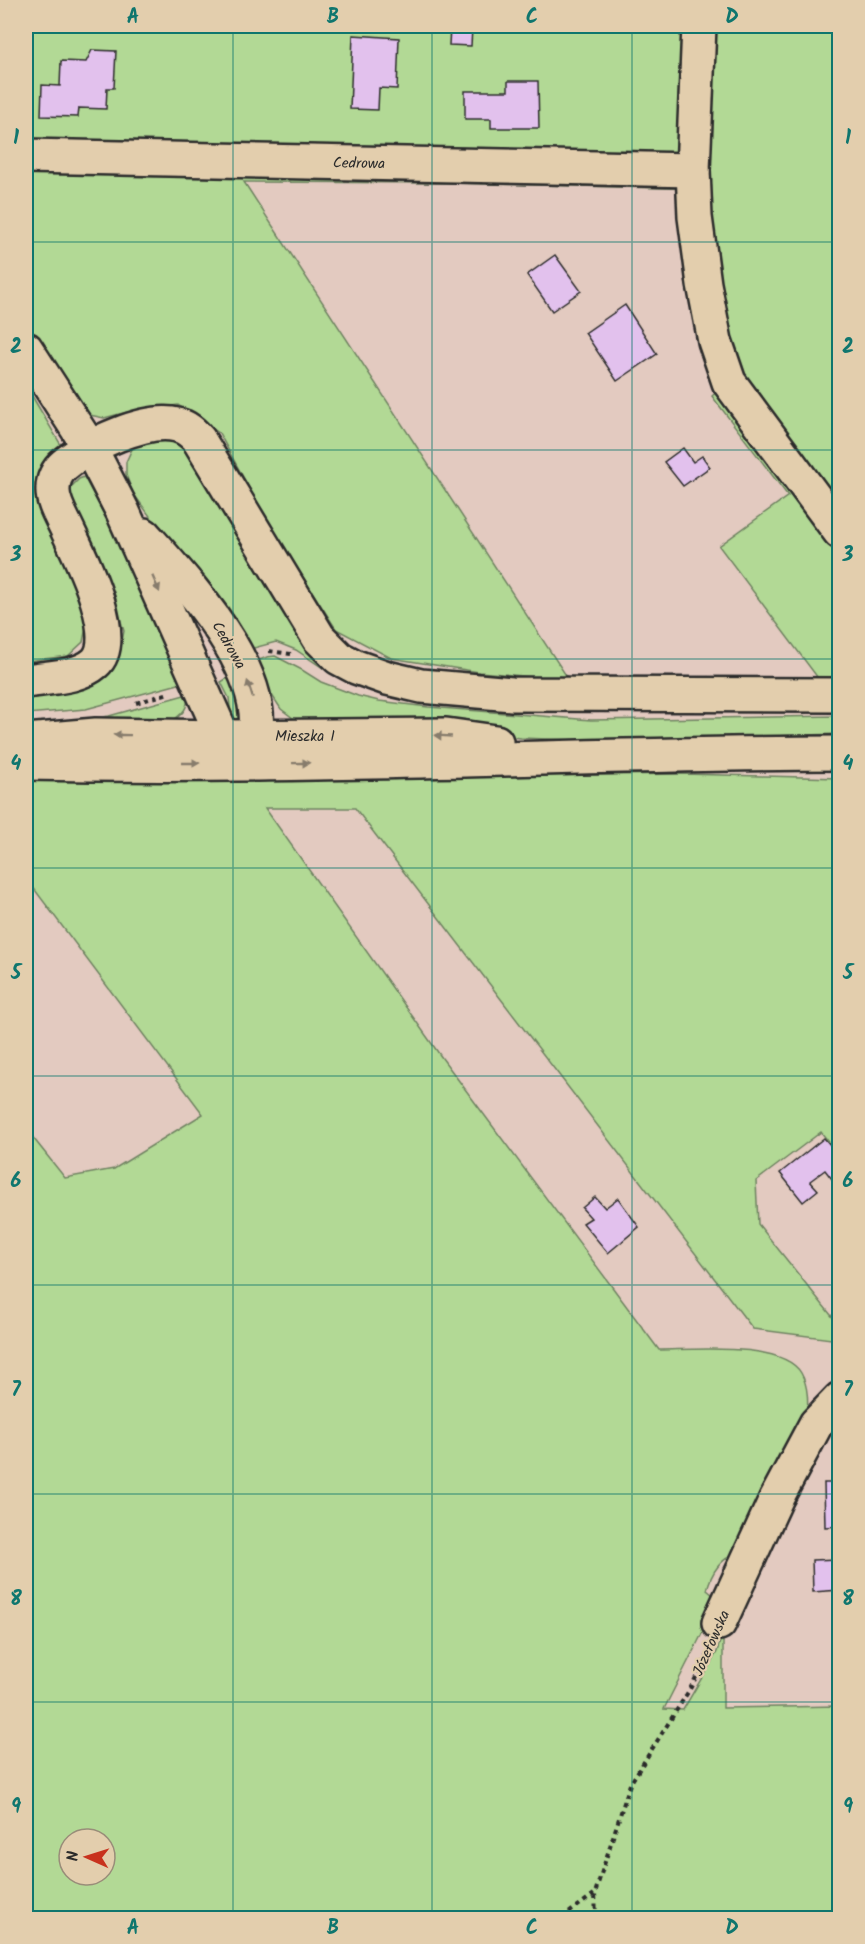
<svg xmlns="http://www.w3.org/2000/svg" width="865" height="1944" viewBox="0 0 865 1944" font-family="Kalam,sans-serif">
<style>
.green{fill:#b2d995;stroke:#6e8260;stroke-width:1.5;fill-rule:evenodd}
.building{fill:#e2c1ed;stroke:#2b2b2b;stroke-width:1.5}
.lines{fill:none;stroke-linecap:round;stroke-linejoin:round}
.minor-casing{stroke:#2b2b2b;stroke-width:38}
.path{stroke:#2b2b2b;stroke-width:4;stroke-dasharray:4.5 4.5;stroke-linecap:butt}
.minor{stroke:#e3cead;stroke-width:33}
.oneway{fill:#877c6c}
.grid{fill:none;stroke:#0f766e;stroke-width:1.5;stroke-opacity:0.55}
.labels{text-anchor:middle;stroke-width:4.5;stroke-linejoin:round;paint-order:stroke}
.street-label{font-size:15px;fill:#2b2b2b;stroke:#e3cead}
.neatline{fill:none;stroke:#0f766e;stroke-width:2}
.grid-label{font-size:20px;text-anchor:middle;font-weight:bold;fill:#0f766e}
</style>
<rect width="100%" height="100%" fill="#e3cac0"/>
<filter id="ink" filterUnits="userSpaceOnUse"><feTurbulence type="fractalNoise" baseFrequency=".0167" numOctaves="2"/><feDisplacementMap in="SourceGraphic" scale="12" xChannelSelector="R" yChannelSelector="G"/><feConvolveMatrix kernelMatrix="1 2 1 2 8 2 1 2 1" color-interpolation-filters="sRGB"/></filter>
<g filter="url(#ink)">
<g class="green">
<path d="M26,26H839V519L736,367L716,270L704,189L447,183L244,182L569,680L479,672L391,658L336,629L270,526L219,433L178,405L127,412L104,418L85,414L26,326Z"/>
<path d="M26,386L64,450L42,513L85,609L86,627L83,642L68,656L26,661Z"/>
<path d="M722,387L739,415L839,551V682H821L719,546L788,496L712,396Z"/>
<path d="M161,435L188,442L353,683L329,672L296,650L276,642L246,650L220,612L133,493L126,475V462L132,449L139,440Z"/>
<path d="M84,477L125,553L186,682L86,709L26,714V698L38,697L93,681L109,673L119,657L124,631L111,589L72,516L67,491L79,479Z"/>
<path d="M275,656L302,670L321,682L358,696L379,701L428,707L591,720L839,716V734L603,741L521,738L448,730L306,723L293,718L281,709L251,663L267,657Z"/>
<path d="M231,676L244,717L237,727L231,716L229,698L221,682Z"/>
<path d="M188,694C188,708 184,713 172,721L65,723L109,716Z"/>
<path d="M683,774L839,778V1155L821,1132L756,1181L758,1224L839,1325V1340L753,1329L355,808H265L442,1058L659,1350C691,1350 783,1341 801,1373C809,1387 808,1404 807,1419L735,1554C719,1560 711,1574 707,1590L719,1600L664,1709L683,1710L717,1652L724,1628L734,1617L723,1641V1708L839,1706V1918H26V1129L65,1178L114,1169L203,1114L26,878V780L270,779ZM69,1839H105V1875H69Z"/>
</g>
<g class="building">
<path d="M450,27L472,28L471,46L449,45Z"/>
<path d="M353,35L399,38L397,89L379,88L378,110L350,109Z"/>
<path d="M92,50L116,51L114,88H107L106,109L79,108L78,117L41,116L42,85L60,86L61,61L86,62Z"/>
<path d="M508,81H538L539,128H491V119H465V91H508Z"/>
<path d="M555,255L581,291L552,311L527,275Z"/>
<path d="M625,305L657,354L617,381L585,333Z"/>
<path d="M683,448L693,462L702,456L710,467L683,486L664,462Z"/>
<path d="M824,1138L840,1156V1174L832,1179L825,1170L810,1181L818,1190L803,1202L780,1173Z"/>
<path d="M595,1197L605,1208L618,1198L639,1227L608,1253L583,1223L591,1218L582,1208Z"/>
<path d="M824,1483H840V1526L825,1527Z"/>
<path d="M840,1559V1590L813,1592L812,1560Z"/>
</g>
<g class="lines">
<g class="minor-casing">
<g id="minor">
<path d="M699,26L693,170L695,217L704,284L715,341L729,382L840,532"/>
<path d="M26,156L693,170"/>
<path d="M26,349L90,448L123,512L223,737L235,753"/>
<path d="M144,535C186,582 286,687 248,755"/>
<path d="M26,681C47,677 78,678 95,663C122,639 81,558 68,531C63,519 52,503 53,489C53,480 57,471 64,465C87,445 147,417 177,425C187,427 193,433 199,440L319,638L339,658L356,667L387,678L421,686L512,694L840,695"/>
<path d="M26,741L96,735L223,737L446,735L496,742"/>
<path d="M26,763C297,769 568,754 840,753"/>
<path d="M719,1623L776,1499L816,1424L840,1399"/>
</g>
</g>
<g class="path">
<path d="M269,651L291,654"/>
<path d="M136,703L169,693"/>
<path d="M562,1918L594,1894"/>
<path d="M596,1918L595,1893L630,1784L690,1689L710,1650"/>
</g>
<use href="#minor" class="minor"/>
</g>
<defs><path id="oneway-solid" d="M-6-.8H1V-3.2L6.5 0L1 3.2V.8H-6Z" transform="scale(1.5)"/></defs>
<g class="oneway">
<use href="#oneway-solid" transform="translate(156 584) rotate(66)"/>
<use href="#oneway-solid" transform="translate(250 689) rotate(-108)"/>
<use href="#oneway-solid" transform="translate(122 735) rotate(-179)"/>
<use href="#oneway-solid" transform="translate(443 736) rotate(-177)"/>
<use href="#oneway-solid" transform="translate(191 763)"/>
<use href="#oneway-solid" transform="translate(301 763) rotate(-1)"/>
</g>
</g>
<path class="grid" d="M233,26V1918M432,26V1918M632,26V1918M26,242H840M26,450H840M26,659H840M26,868H840M26,1076H840M26,1285H840M26,1494H840M26,1702H840"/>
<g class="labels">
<g class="street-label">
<text transform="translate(359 163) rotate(1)" y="5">Cedrowa</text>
<text transform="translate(229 645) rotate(60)" y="5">Cedrowa</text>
<text x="305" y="741">Mieszka I</text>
<text transform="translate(711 1643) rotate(-66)" y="5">Józefowska</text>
</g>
</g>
<rect width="865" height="1944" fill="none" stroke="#e3cead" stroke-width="66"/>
<g transform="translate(87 1857) rotate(273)"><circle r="28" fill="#e3cead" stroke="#998d79" stroke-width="1.5"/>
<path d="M0-4.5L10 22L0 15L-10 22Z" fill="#c8321e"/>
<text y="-9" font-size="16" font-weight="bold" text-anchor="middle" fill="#2b2b2b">N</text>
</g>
<rect x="33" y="33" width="799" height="1878" class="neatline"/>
<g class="grid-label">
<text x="133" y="23">A</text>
<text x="333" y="23">B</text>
<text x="532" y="23">C</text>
<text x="732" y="23">D</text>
<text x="16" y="144">1</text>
<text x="848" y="144">1</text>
<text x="16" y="353">2</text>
<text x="848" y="353">2</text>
<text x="16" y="561">3</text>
<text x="848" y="561">3</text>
<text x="16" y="770">4</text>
<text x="848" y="770">4</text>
<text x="16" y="979">5</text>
<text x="848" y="979">5</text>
<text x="16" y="1187">6</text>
<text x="848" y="1187">6</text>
<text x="16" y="1396">7</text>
<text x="848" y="1396">7</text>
<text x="16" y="1605">8</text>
<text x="848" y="1605">8</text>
<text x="16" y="1813">9</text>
<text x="848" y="1813">9</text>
<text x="133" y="1934">A</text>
<text x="333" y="1934">B</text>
<text x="532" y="1934">C</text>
<text x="732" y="1934">D</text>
</g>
</svg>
